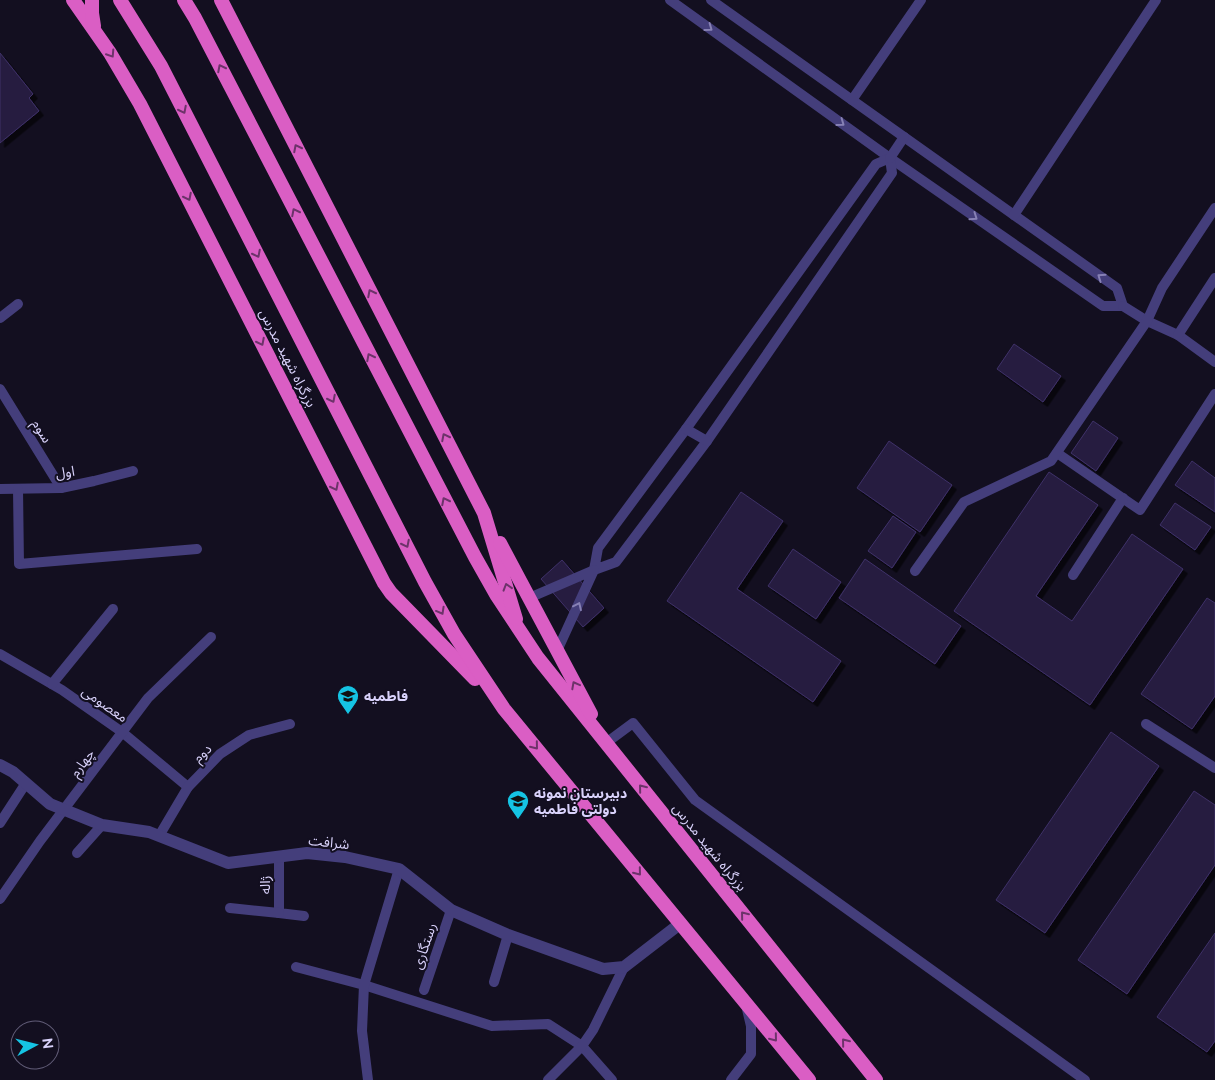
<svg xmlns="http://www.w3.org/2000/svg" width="1215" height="1080" viewBox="0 0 1215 1080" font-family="Raleway,'Noto Sans Arabic',sans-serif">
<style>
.building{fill:#261d3f;stroke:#3f3169;filter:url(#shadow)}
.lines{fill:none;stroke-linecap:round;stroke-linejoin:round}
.service{stroke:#443e7b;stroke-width:10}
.minor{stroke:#443e7b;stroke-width:12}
.trunk{stroke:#da5ec4;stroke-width:14}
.oneway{stroke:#8781b5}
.oneway2{stroke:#6d336a}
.labels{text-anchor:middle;stroke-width:4;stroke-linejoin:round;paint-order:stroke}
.street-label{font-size:14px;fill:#d9d2fb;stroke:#130f20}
.poi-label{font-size:14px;font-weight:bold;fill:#d9d2fb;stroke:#130f20;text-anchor:start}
</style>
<defs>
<filter id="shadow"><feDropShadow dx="4.5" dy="4.5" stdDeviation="0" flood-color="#0009"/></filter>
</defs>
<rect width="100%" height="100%" fill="#130f20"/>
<g class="building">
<path d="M0,53L33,94L29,98L39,111L0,143Z"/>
<path d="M1014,344L1061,376L1043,402L997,369Z"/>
<path d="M1093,421L1118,438L1096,471L1071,453Z"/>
<path d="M889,441L952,485L920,532L857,488Z"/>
<path d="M1192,461L1215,478V512L1175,485Z"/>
<path d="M1049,472L1098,505L1036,596L1072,621L1132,534L1183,569L1090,705L954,611Z"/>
<path d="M741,492L783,521L737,589L841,661L813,702L667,601Z"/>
<path d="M1175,503L1211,527L1195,550L1160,525Z"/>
<path d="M893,516L916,532L892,568L868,551Z"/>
<path d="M793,549L841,582L816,619L768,586Z"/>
<path d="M865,559L961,626L935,664L839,598Z"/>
<path d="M562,560L604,608L583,627L541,579Z"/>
<path d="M1207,598L1215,603V696L1192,729L1141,694Z"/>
<path d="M1111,732L1159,766L1045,933L996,900Z"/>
<path d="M1194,791L1215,805V865L1127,994L1078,960Z"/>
<path d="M1215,933V1041L1207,1052L1157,1017Z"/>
</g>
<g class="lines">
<g class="service">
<path d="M670,0L890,158L1103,306H1123L1117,288L711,0"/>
<path d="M852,100L921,0"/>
<path d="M890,158L892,173L707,441L616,562L594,570L598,548L686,429L876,164Z"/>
<path d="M890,158L904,137"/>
<path d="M1014,215L1156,0"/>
<path d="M1123,306L1147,321L1178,335L1215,362"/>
<path d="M0,318L18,304"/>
<path d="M1178,335L1215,278"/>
<path d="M0,389L61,488"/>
<path d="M686,429L707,441"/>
<path d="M1057,453L1140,510L1215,394"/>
<path d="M0,489L61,488L94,481L133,471"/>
<path d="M18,489L19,564L197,549"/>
<path d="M915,571L964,502L1051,461L1147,321L1162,288L1215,208"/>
<path d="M1073,575L1123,498"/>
<path d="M529,598L594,570L557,651"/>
<path d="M0,654L62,690L122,732L188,787"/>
<path d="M52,684L113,609"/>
<path d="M1146,724L1215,768"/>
<path d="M606,743L633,723L695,800L1085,1080"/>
<path d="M0,823L26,783"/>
<path d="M159,836L188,787L220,754L249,735L290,724"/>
<path d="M77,853L102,825"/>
<path d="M279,856V913L304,916"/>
<path d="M0,899L40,841L148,698L211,637"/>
<path d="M230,908L279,913"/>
<path d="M296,967L364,985L492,1026L548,1024L582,1046L612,1080"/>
<path d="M494,982L508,935"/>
<path d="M424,990L451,910"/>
<path d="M368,1080L362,1031L364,985L399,869"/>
<path d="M548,1080L582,1046L593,1030L624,967"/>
<path d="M731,1080L751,1054V1026L746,1005"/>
</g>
<path class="minor" d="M0,765L13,772L50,804L102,825L149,832L228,863L307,853L345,857L399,869L451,910L508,935L603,969L624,967L681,923"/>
<g class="trunk">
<path d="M73,0L110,53L140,104L384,583L391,593L475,679"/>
<path d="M92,0V13L94,26"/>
<path d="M120,0L161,66L425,582L454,634L504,709L809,1080"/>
<path d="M184,0L195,18L475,557L497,596L538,658L876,1080"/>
<path d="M221,0L484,513L516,619"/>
<path d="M500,543L591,714"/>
</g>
</g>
<defs><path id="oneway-chevron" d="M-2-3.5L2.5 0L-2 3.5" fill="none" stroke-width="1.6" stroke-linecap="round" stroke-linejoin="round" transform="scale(1.25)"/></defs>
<g class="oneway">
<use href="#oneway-chevron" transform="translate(709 28) rotate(36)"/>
<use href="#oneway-chevron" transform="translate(841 123) rotate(36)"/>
<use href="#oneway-chevron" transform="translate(974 217) rotate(35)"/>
<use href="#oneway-chevron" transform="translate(1101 277) rotate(-145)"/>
<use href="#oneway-chevron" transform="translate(578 606) rotate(-65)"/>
</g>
<g class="oneway2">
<use href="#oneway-chevron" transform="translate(111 54) rotate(57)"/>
<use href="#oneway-chevron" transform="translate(221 68) rotate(-117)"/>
<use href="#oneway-chevron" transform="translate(183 110) rotate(63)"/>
<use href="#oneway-chevron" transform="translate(297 148) rotate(-117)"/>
<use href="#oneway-chevron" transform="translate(188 197) rotate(63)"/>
<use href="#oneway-chevron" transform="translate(295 212) rotate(-117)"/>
<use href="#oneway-chevron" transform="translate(257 254) rotate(63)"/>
<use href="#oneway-chevron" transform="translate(371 293) rotate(-117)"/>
<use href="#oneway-chevron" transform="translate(261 342) rotate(63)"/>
<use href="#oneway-chevron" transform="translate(370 357) rotate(-117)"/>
<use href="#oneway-chevron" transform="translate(332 399) rotate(63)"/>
<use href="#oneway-chevron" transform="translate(445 437) rotate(-117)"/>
<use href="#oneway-chevron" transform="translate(335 487) rotate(63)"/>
<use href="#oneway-chevron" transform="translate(445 501) rotate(-117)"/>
<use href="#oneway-chevron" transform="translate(406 544) rotate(63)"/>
<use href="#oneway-chevron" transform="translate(507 587) rotate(-107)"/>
<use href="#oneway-chevron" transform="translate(441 611) rotate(61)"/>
<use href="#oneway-chevron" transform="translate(575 685) rotate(-118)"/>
<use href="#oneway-chevron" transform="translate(535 746) rotate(51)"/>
<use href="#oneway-chevron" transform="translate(642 788) rotate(-129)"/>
<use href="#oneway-chevron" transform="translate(638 872) rotate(51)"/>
<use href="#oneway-chevron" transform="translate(744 915) rotate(-129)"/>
<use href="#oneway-chevron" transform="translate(774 1038) rotate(51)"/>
<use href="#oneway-chevron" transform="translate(845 1042) rotate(-129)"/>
</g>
<defs>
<g id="school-pin" transform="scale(1.125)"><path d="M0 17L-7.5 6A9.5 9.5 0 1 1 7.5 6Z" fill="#15c4e4" stroke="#130f20"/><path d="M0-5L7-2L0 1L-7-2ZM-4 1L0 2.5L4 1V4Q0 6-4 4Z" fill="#111"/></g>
</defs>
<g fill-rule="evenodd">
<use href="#school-pin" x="348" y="696"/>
<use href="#school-pin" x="518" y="801"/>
</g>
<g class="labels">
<g class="street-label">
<text transform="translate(288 358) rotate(63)" y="5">بزرگراه شهید مدرس</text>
<text transform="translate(42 431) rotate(58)" y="5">سوم</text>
<text transform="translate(65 472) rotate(-8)" y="5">اول</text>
<text transform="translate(105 704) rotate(35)" y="5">معصومی</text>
<text transform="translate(202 753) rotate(-44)" y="5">دوم</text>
<text transform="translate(82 763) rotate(-54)" y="5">چهارم</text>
<text transform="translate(329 842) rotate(6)" y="5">شرافت</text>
<text transform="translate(710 847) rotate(51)" y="5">بزرگراه شهید مدرس</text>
<text transform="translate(265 885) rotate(-90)" y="5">ژاله</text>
<text transform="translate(424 946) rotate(-71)" y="5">رستگاری</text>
</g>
<g class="poi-label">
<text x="364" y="701">فاطمیه</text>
<text x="534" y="798">دبیرستان نمونه<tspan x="534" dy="16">دولتی فاطمیه</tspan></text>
</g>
</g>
<g transform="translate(35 1045) rotate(83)"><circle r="24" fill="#130f20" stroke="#625d78"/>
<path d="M0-4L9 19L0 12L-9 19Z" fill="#15c4e4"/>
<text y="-8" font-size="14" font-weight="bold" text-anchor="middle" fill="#d9d2fb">N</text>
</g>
</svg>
